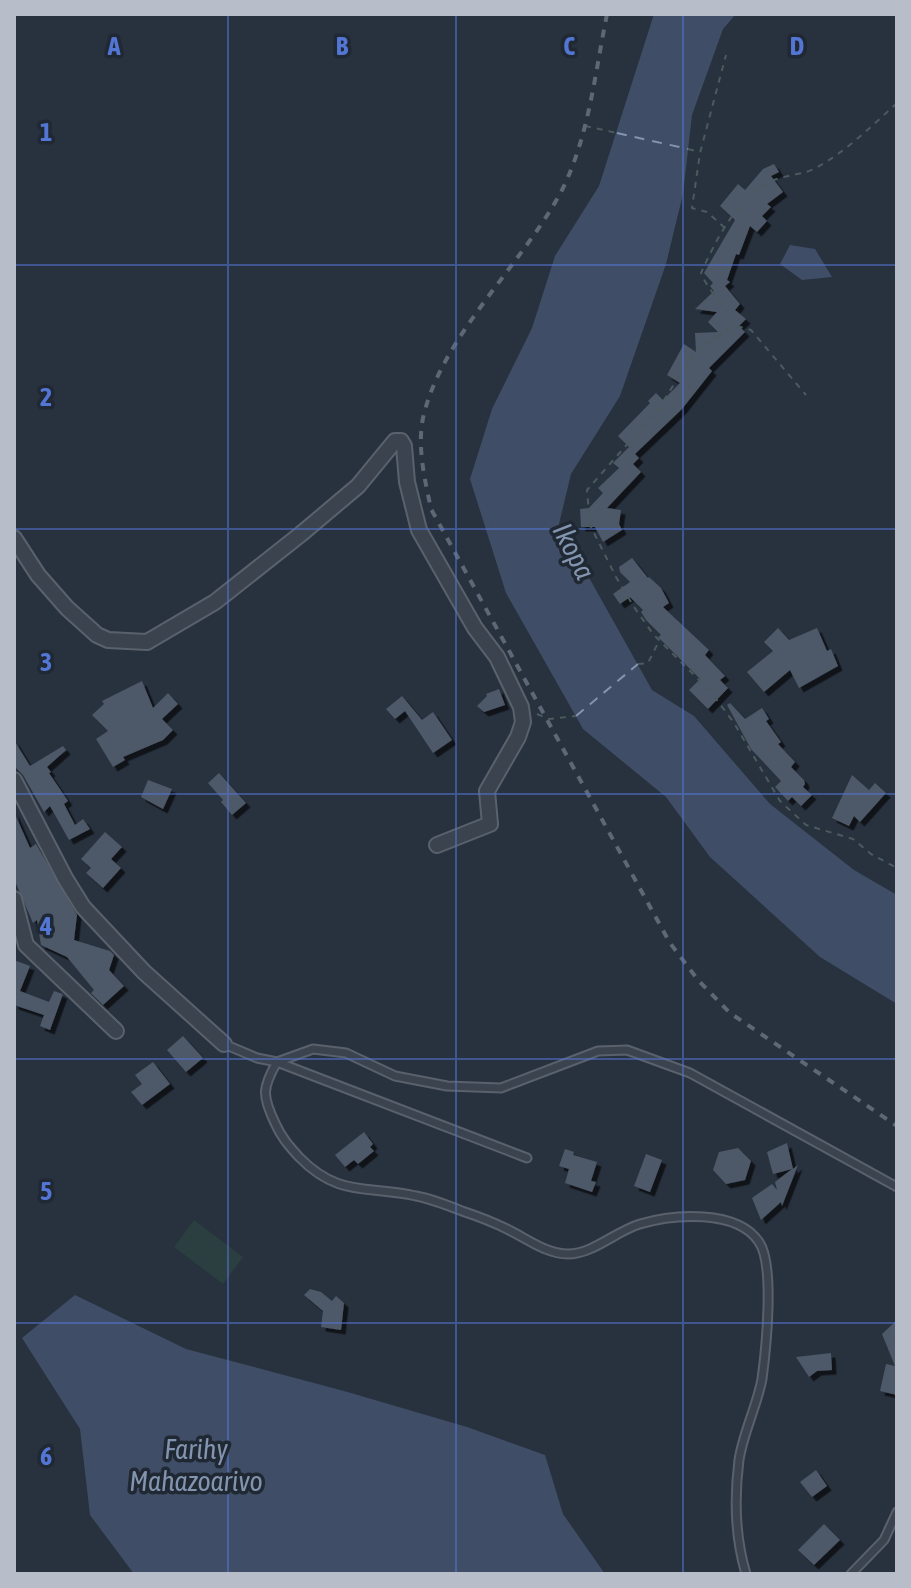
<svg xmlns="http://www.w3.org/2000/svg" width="911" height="1588" viewBox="0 0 911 1588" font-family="'Asap Condensed',sans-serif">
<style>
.green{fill:#2b3e40}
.water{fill:#3f4e66}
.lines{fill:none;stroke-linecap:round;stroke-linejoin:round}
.ferry{stroke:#8294ae;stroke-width:2;stroke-dasharray:10 8;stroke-linecap:butt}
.building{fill:#4e5867;filter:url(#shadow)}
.lane-casing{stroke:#59616c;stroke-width:11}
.street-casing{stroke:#59616c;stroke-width:18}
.path{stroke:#4a5b5e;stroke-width:2;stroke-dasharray:6 6;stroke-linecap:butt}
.lane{stroke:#3b434e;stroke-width:7}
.street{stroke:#3b434e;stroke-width:14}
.rail{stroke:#5e6775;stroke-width:4;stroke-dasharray:8 8;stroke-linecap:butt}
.grid{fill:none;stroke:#5375d3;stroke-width:2;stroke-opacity:0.55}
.labels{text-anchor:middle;stroke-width:7;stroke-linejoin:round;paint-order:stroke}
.water-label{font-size:28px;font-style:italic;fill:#8294ae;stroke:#202834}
.grid-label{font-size:26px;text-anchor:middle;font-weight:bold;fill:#5375d3;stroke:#202834;stroke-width:7;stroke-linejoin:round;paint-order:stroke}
</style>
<defs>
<filter id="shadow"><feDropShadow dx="4.5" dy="4.5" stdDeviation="0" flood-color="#0009"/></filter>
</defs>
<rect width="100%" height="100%" fill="#28313e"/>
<path class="green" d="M194,1220L243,1257L223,1284L174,1247Z"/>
<g class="water">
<path d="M654,14H736L723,29L692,115L683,194L666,264L620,396L571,474L559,524L652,690L694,716L770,804L854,870L897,895V1004L820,957L710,857L666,797L583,729L506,593L470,479L492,409L532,328L555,256L599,186Z"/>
<path d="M790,245L815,249L832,277L802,280L780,264Z"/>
<path d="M75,1295L186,1349L344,1391L467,1427L545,1455L563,1514L605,1574H134L90,1515L80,1429L22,1338Z"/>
</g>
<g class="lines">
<g class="ferry">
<path d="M617,133L688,149"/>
<path d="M576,716L638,664"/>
</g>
</g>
<g class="building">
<path d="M774,164L779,172L771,176L783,192L767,204L771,207L762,216L767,221L757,232L750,226L739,255L736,254L727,280L730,282L725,286L740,304L735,310L746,319L739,326L745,332L709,368L712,371L682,409L635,454L639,458L633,464L641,472L607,508L621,510L619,524L622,530L603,542L595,527H581L580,509L589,508L603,493L598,488L619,468L613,463L629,447L618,436L650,403L648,401L656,393L663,400L680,383L667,375L684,344L696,352L695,333L718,332L708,322L717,312L695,309L714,291L710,286L713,283L704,273L735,220L720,206L738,184L745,190L763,169Z"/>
<path d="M632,558L648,578L649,577L661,588L669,603L663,607L709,650L705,655L725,676L720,680L728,688L708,709L689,690L700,679L658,637L661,635L646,620L641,612L643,610L630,597L620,604L613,594L630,582L620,572L619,567Z"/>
<path d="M778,628L789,640L817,628L827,651L831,649L838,666L799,688L790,670L764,692L747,672L773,651L764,642Z"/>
<path d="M142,681L153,708L168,693L178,704L162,719L173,730L163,740L123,757L125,760L113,767L96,739L108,731L92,715L104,704L102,701Z"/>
<path d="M499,689L505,705L484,712L477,706L487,696L486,694Z"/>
<path d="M402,696L422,720L433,712L452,740L433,753L405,711L395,719L386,709Z"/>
<path d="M730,703L745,719L762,708L769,719L766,721L781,742L778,744L795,762L791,767L804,780L805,784L803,787L812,795L801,806L792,797L788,801L775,787L781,781L751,749L727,705Z"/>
<path d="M14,740L30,766L63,746L66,750L47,767L51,772L49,773L68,801L64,804L75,825L83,819L90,829L69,840L50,806L44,812L23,775L14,766Z"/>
<path d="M219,773L246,803L232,815L221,802L223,800L208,783Z"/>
<path d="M852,775L869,790L875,783L886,793L860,822L854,816L849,826L832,818Z"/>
<path d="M148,780L172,789L163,809L141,797Z"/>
<path d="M14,812L30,848L36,844L77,915L74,940L110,951L114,955L109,970L124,986L103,1005L91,993L94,990L67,957L41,945L37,920L33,923L14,879Z"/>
<path d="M105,832L122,847L111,859L121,868L103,888L86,873L91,868L81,859Z"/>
<path d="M14,960L30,966L20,991L49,1002L54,991L63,994L50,1030L40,1026L44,1015L14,1005Z"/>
<path d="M183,1036L203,1058L186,1072L167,1050Z"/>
<path d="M153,1062L170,1084L142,1105L131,1092L142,1084L135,1075Z"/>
<path d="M364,1132L373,1144L370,1147L374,1151L358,1164L354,1160L345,1167L335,1155Z"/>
<path d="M787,1143L793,1169L798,1165L782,1206L781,1202L761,1220L752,1198L772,1184L777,1190L775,1182L792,1169L773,1174L767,1152Z"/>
<path d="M738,1148L751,1161L745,1180L726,1184L713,1170L719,1152Z"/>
<path d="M565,1149L574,1152L573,1155L597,1162L591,1181L596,1182L592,1192L565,1183L569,1169L559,1166Z"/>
<path d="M646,1154L662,1160L650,1192L634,1186Z"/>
<path d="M310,1289L321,1292L332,1301L336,1296L344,1303L341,1330L321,1327L323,1311L304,1295Z"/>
<path d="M897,1320V1395L880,1391L886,1364L895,1366L882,1334Z"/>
<path d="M831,1353L832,1370L817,1371L809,1377L796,1357Z"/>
<path d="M816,1470L827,1486L812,1497L800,1482Z"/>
<path d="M824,1524L840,1540L814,1565L798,1550Z"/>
</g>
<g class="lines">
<g class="lane-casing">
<g id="lane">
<path d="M224,1044L257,1058L277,1062L313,1049L346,1053L395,1076L447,1086L501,1088L598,1051L627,1050L690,1073L897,1187"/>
<path d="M527,1158L277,1062C262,1088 262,1096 275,1123C281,1137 289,1146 299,1157C339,1198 367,1185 416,1196C432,1199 447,1205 462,1211C477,1216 493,1222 507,1229C526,1238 546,1254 568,1254C593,1254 616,1231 640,1224C673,1214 737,1209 759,1242C775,1265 766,1349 762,1379C757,1406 743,1433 739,1460C734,1499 735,1537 746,1574"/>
<path d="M851,1574L884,1540L897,1512"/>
</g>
</g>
<g class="street-casing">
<g id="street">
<path d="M14,538L38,575L67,608L97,635L108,640L147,642L215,602L301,534L358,486L395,441H401L404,446L407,482L419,530L475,628L497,657L521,707L523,722L518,737L487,791L490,824L437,845"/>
<path d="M14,780L65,878L83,907L144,972L224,1044"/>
<path d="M14,899L26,945L116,1031"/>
</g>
</g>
<g class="path">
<path d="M897,103C872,126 844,153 814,169C801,175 785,175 772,181C737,197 716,240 701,273C709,293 727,306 735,326L695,351L659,408L587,490L590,525L616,577L634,607L653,634L711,692L734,723L780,801L806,825L853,839L871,854L897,868"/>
<path d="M585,126L617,133"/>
<path d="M688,149L699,152"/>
<path d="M725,228L707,212L692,208L700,153L726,55"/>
<path d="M737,326L751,330L806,395"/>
<path d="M638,664L648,663L659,641"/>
<path d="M537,714L549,719L576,716"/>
</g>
<use href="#lane" class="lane"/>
<use href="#street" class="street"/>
<path class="rail" d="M607,14C595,73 589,136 562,190C523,264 441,337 423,418C417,448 425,480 431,509L670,943L698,980L730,1013L897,1126"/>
</g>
<path class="grid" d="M228,14V1574M456,14V1574M683,14V1574M14,265H897M14,529H897M14,794H897M14,1059H897M14,1323H897"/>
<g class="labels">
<g class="water-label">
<text transform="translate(574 551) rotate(63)" y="10">Ikopa</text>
<text x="196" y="1459">Farihy<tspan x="196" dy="32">Mahazoarivo</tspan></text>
</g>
</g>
<g class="grid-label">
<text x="114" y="55">A</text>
<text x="342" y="55">B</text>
<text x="569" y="55">C</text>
<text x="797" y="55">D</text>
<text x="46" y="141">1</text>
<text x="46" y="406">2</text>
<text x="46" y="671">3</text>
<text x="46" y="935">4</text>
<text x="46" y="1200">5</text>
<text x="46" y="1465">6</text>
</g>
<rect width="911" height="1588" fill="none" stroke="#b8bec9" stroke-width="32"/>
</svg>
